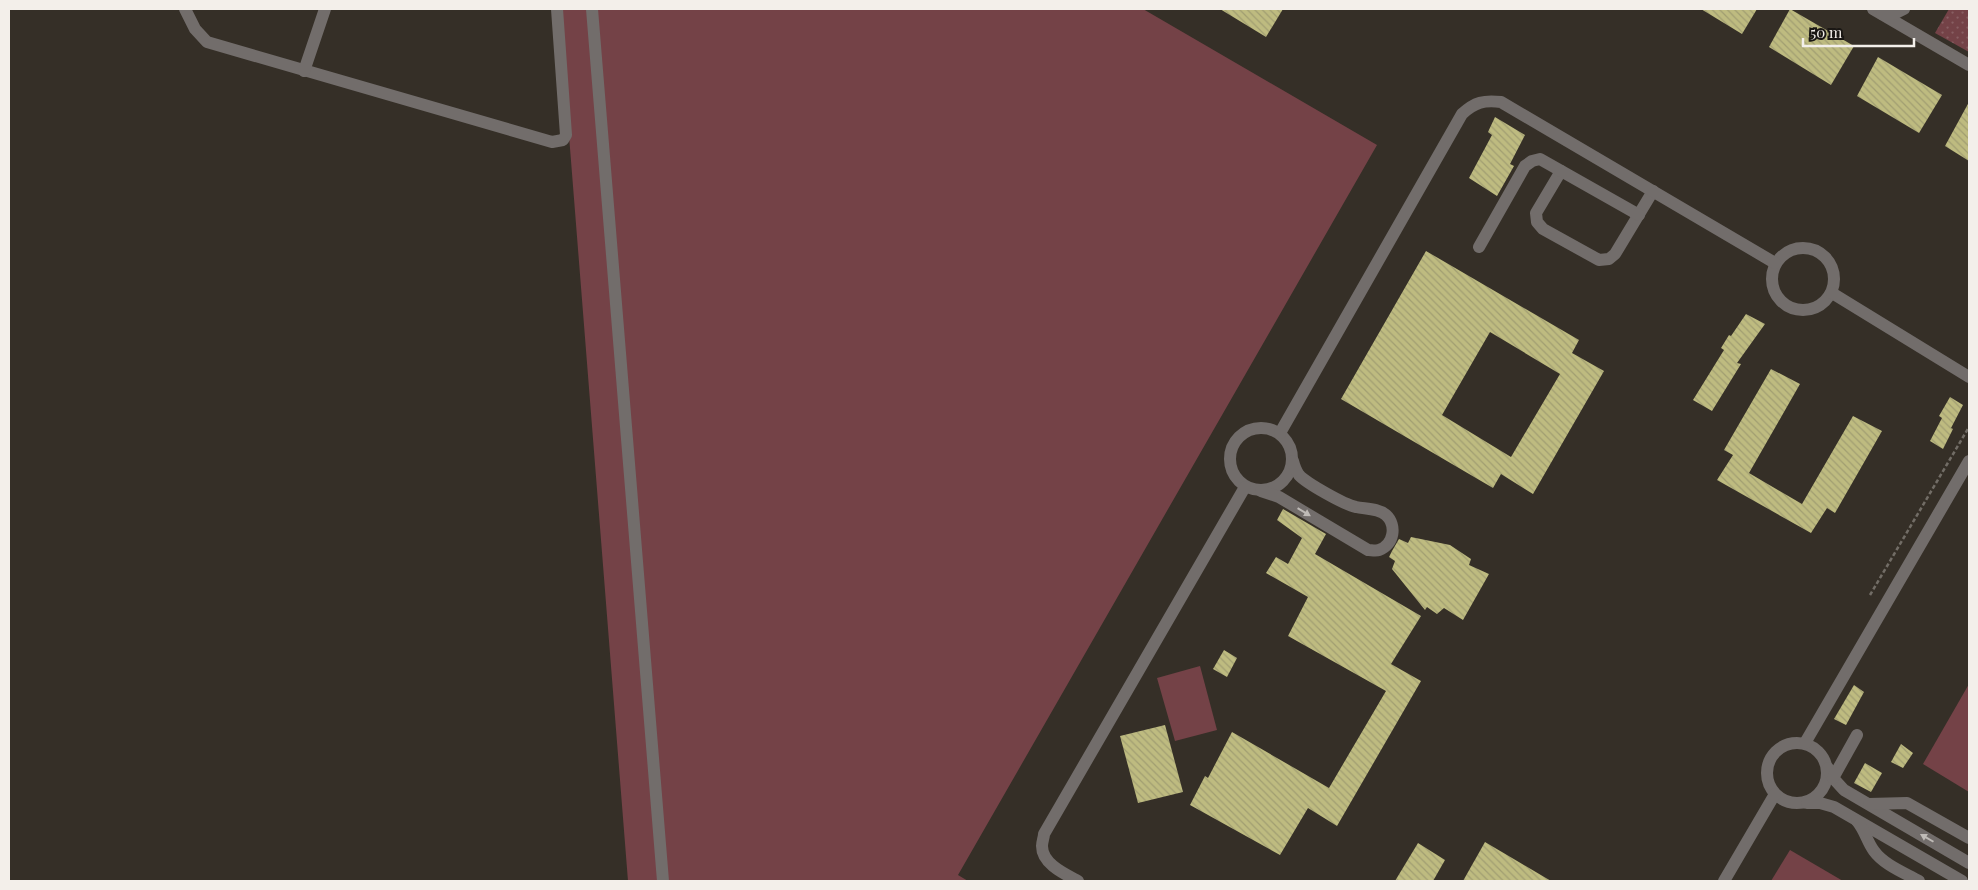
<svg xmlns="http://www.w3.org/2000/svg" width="1978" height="890" viewBox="0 0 1978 890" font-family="'Playfair Display',serif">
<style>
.grass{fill:#744247}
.park{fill:url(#park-dots)}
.building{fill:url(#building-back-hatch);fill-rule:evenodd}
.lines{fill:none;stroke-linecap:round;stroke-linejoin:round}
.path{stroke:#726d66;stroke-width:2.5;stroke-dasharray:4 2.5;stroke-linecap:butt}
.minor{stroke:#726d6b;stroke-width:12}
.oneway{fill:#bfbbb7}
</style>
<defs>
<pattern id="park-dots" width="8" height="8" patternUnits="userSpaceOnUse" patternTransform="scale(1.25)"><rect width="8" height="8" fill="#744247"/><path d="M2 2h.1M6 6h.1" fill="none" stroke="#885e62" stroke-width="1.8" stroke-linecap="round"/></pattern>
<pattern id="building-back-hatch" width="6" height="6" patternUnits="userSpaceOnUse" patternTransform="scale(1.25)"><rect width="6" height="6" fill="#bebb80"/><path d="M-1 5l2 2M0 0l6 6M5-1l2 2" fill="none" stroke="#a19e72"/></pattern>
</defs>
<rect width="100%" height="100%" fill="#352f27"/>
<g class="grass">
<path d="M559,9H1143L1377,145L958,875L968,881H628Z"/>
<path d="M1200,666L1217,730L1175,741L1157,678Z"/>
<path d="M1969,684V792L1923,764Z"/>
<path d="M1790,850L1843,881H1771Z"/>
</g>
<path class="park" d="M1949,9H1969V52L1935,33Z"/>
<g class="building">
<path d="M1220,9H1283L1266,37Z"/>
<path d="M1701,9H1757L1742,34Z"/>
<path d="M1790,9L1854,46L1831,85L1769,47Z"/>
<path d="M1878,57L1942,95L1919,133L1857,96Z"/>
<path d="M1969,102V161L1945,146Z"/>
<path d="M1495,117L1525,135L1510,164L1514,166L1497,196L1469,178L1492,135L1488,132Z"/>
<path d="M1426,251L1579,340L1572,353L1604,371L1533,494L1501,474L1493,488L1341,399ZM1490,332L1560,374L1511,457L1442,415Z"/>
<path d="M1746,314L1765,324L1737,363L1741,364L1712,411L1693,400L1724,350L1721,348L1729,335L1731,336Z"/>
<path d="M1771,369L1800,384L1749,473L1802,504L1853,416L1882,431L1835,513L1827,508L1811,533L1717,480L1733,455L1724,450Z"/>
<path d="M1950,397L1963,405L1951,428L1953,429L1943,449L1930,441L1942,418L1939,416Z"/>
<path d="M1283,509L1326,534L1315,554L1421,616L1391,664L1421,681L1337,826L1308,808L1280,855L1190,805L1205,776L1208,778L1232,732L1329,788L1386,691L1288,636L1308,597L1266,573L1276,557L1288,564L1302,538L1277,520Z"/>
<path d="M1411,537L1450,545L1471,559L1469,565L1489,574L1463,620L1444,608L1437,614L1427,607L1425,610L1392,569L1395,561L1389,557L1392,551L1399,539L1408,543Z"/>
<path d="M1224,650L1237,658L1227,677L1213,669Z"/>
<path d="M1854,685L1864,692L1846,725L1834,719Z"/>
<path d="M1165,725L1183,792L1138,803L1120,736Z"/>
<path d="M1901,744L1913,753L1903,768L1891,762Z"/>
<path d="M1865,763L1882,773L1871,792L1854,783Z"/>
<path d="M1485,842L1551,881H1463Z"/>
<path d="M1418,843L1445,860L1433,881H1395Z"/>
</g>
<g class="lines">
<path class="path" d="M1870,595L1969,427"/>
<g class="minor">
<path d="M185,9L195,29L207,42L552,142L563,140L566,135L557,9"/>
<path d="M592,9L663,881"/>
<path d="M1873,9L1969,65"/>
<path d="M1882,14H1894L1904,9"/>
<path d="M304,71L325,9"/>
<path d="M1561,171L1536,213L1537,222L1543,229L1599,260L1609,259L1615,254L1653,191"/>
<path d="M1479,247L1525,166L1532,161L1540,159L1639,215"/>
<circle cx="1803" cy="279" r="31"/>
<path d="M1832,293L1969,377"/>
<circle cx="1261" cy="459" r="31"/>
<path d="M1280,433L1462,114C1475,102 1484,100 1501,102L1775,263"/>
<path d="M1261,491L1279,497L1368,550C1371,550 1376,551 1379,550C1394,545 1397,525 1386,515C1378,508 1365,509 1356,507C1345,505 1306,483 1299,475C1296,471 1294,465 1293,461"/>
<circle cx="1797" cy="773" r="30"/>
<path d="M1805,743L1969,461"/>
<path d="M1828,768L1833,778L1844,790L1969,863"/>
<path d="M1833,778L1857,735"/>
<path d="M1807,803H1820L1834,807L1962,881"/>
<path d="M1869,804L1907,803L1969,838"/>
<path d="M1857,821C1865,830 1867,842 1874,851C1884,865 1905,873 1919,881"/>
<path d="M1078,881C1065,874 1042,864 1042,846C1042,842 1044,837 1044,834L1245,487"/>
<path d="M1724,881L1775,794"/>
</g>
</g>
<defs><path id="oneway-solid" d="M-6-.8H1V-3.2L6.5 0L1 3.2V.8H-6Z" transform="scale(1.25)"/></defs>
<g class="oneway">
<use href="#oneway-solid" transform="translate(1304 512) rotate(31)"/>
<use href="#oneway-solid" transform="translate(1927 838) rotate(-150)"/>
</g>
<rect width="1978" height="890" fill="none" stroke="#f3efea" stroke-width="20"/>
<path d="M1803 38v8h111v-8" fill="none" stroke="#f3efea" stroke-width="2.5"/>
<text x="1810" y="38" font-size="15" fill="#f3efea" stroke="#1a1714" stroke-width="4" paint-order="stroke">50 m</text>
</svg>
